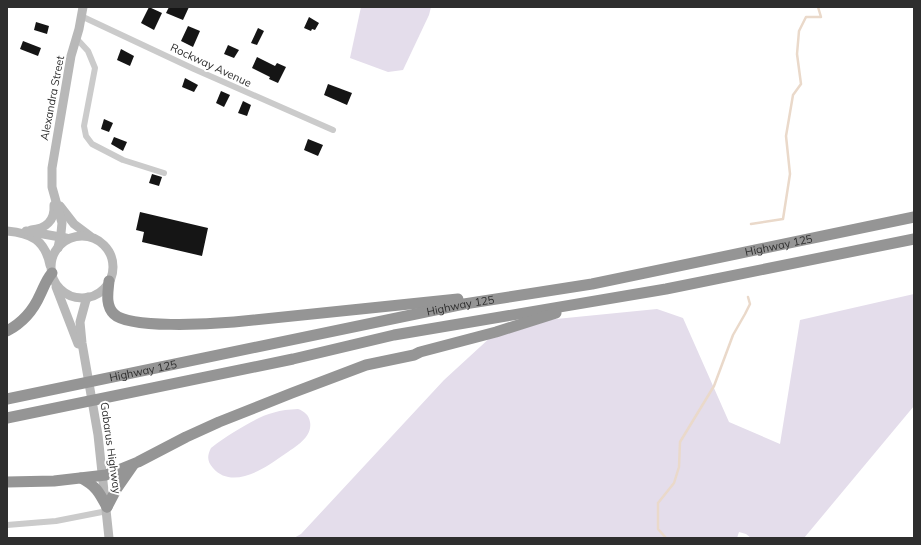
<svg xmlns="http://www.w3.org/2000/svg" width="921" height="545" viewBox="0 0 921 545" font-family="Mulish,sans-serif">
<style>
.green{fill:#e4ddeb}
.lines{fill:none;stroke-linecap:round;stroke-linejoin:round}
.stream{stroke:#ead9ca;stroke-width:2.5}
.building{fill:#151515}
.street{stroke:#cbcbcb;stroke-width:6}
.secondary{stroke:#b8b8b8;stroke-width:9}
.highway{stroke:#959595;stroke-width:11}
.labels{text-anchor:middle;stroke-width:4;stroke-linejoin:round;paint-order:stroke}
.street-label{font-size:11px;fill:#2e2e2e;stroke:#fff}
</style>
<rect width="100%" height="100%" fill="#fff"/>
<g class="green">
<path d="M361,7H431L429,15L403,70L388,72L350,58Z"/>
<path d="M914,294V406L804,538H751L746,534L739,532L737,538H294L301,534L444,380L505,324L657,309L683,318L729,422L780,444L800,320Z"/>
<path d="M298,409C304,411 309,415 310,422C313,438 293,448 282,456C264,469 232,490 213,468C207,461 207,456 211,448C218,442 226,437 234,432C257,418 271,410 298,409Z"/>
</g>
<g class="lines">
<g class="stream">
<path d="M751,224L783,219L790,174L786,136L793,95L801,84L797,54L799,31L806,17H821L818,7"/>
<path d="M666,538L658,529V503L674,483L679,467L680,442L714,386L733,335L745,314L750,304L748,297"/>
</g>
</g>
<g class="building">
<path d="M149,7L162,13L154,30L141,23Z"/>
<path d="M169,7H189L183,20L166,13Z"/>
<path d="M309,17L319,23L315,30L312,29L311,31L304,28Z"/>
<path d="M36,22L49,26L47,34L34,30Z"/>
<path d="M188,26L200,31L193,47L181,41Z"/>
<path d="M258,28L264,31L257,45L251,43Z"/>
<path d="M23,41L41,48L38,56L20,49Z"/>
<path d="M228,45L239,50L234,58L224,54Z"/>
<path d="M121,49L134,56L130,66L117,60Z"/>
<path d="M257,57L275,66L277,63L286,67L278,83L269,79L270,77L252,68Z"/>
<path d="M185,78L198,85L194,92L182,87Z"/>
<path d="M328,84L352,93L347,105L324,95Z"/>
<path d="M221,91L230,95L224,107L216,103Z"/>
<path d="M243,101L251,105L247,116L238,113Z"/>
<path d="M104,119L113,123L109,132L101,129Z"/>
<path d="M114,137L127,142L123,151L111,144Z"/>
<path d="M308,139L323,145L318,156L304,150Z"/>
<path d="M152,174L162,177L159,186L149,183Z"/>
<path d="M140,212L208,228L202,256L142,242L144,232L136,230Z"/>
</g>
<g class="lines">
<g class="street">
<path d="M81,16L194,69L333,130"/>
<path d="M76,38L88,51L95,68L84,126L86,136L92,144L123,160L164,173"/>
<path d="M7,525L56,521L107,511"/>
</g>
<g class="secondary">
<path d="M60,206L74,224L90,236"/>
<path d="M31,230C46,229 55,220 54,205"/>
<path d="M7,231C31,233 45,240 50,265"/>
<path d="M26,231L66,238"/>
<circle cx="82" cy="267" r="31"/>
<path d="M58,248L61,233L62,223L52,187V168L71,56L79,29L83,7"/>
<path d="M56,287L78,344"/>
<path d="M88,297L86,300L80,322L82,343L98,435L109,538"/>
</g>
<g class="highway">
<path d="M109,281C108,292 105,305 114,314C129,329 211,324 234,322L458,299"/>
<path d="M7,331C22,323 33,311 40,295C44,287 46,280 52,273"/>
<path id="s1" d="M7,399L464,304L592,284L914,217"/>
<path d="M7,418L293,359L394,335L666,289L914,239"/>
<path d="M81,478C96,486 99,492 107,507"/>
<path d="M7,482L54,481L106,475L138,462L186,437L219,422L292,393L366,365L414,355L420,352L496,332L556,313"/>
<path d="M107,507L117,488L133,465"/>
</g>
</g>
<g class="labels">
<g class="street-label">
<text transform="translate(211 65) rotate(25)" y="4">Rockway Avenue</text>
<text transform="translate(52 98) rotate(-79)" y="4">Alexandra Street</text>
<text dy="4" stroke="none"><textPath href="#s1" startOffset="787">Highway 125</textPath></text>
<text dy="4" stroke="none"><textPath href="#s1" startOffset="463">Highway 125</textPath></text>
<text dy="4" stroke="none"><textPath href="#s1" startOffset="139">Highway 125</textPath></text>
<text transform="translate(111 448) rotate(82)" y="4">Gabarus Highway</text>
</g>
</g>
<rect width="921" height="545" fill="none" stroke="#2e2e2e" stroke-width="16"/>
</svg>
